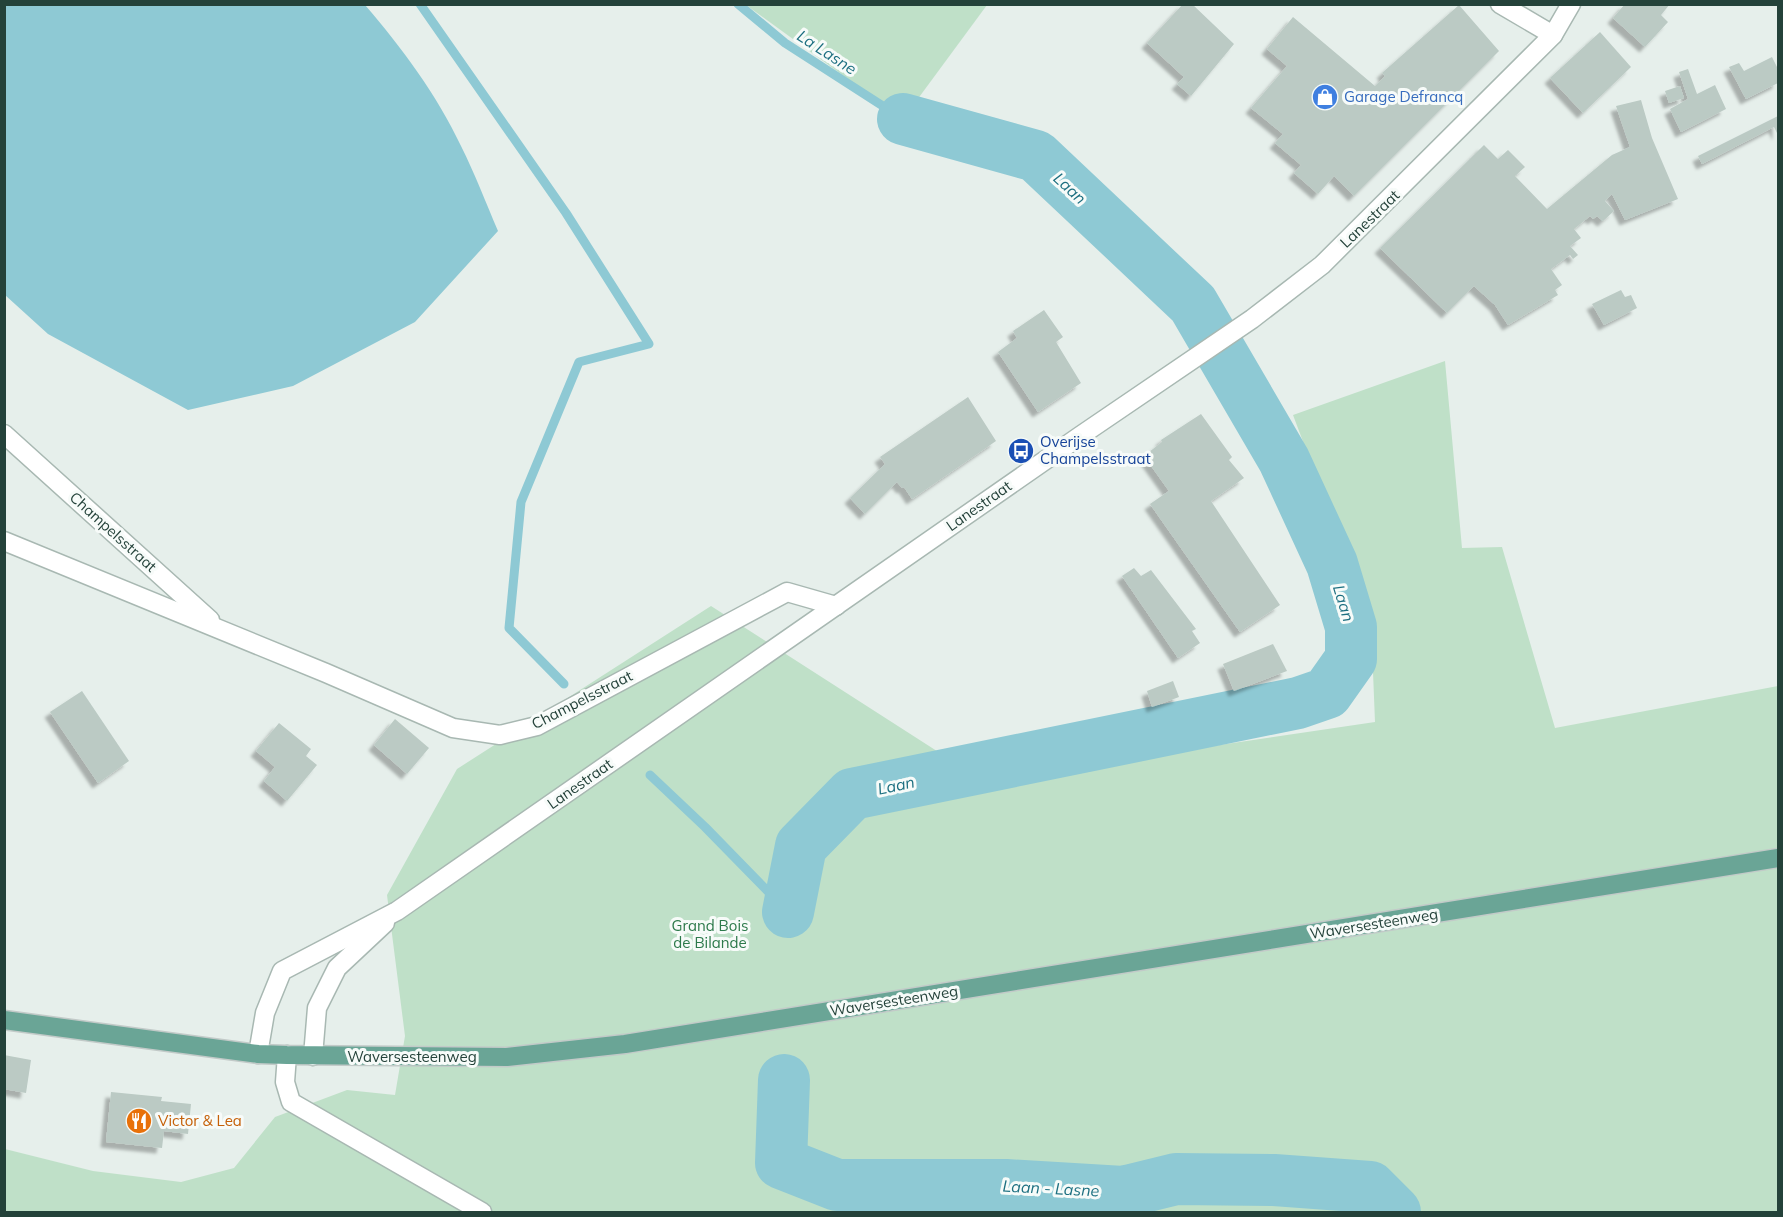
<svg xmlns="http://www.w3.org/2000/svg" width="1783" height="1217" viewBox="0 0 1783 1217" font-family="Mulish,sans-serif">
<style>
.green{fill:#bfe0c8}
.water{fill:#8ec9d4}
.lines{fill:none;stroke-linecap:round;stroke-linejoin:round}
.stream{stroke:#8ec9d4;stroke-width:9}
.river{stroke:#8ec9d4;stroke-width:52}
.building{fill:#bbcac4;filter:url(#shadow)}
.service-casing{stroke:#a8b8b2;stroke-width:21}
.minor-casing{stroke:#a8b8b2;stroke-width:21}
.tertiary-casing{stroke:#a8b8b2;stroke-width:21}
.primary-casing{stroke:#c2cac8;stroke-width:21}
.service{stroke:#fff;stroke-width:18}
.minor{stroke:#fff;stroke-width:18}
.tertiary{stroke:#fff;stroke-width:18}
.primary{stroke:#6aa596;stroke-width:18}
.labels{text-anchor:middle;stroke-width:6;stroke-linejoin:round;paint-order:stroke}
.shop-label{font-size:15px;fill:#366cbe;stroke:#f7fbf9;text-anchor:start}
.street-label{font-size:15px;fill:#24423a;stroke:#f7fbf9}
.transit-label{font-size:15px;fill:#164399;stroke:#f7fbf9;text-anchor:start}
.park-label{font-size:15px;fill:#2d7a4b;stroke:#f7fbf9}
.food-label{font-size:15px;fill:#c56008;stroke:#f7fbf9;text-anchor:start}
.water-label{font-size:16px;font-style:italic;fill:#1c6f80;stroke:#f7fbf9}
</style>
<defs>
<filter id="shadow"><feDropShadow dx="-5.5" dy="5.5" stdDeviation="1.5" flood-color="#0004"/></filter>
</defs>
<rect width="100%" height="100%" fill="#e6efeb"/>
<g class="green">
<path d="M746,5H987L903,119Z"/>
<path d="M1445,361L1462,548L1502,547L1555,728L1778,686V1212H5V1149L93,1171L181,1182L234,1168L275,1117L347,1090L395,1095L405,1036L387,895L457,769L711,606L982,780L1375,722L1371,622L1293,415Z"/>
</g>
<path class="water" d="M5,4L365,5C402,48 437,95 461,146C475,174 486,203 498,231L415,322L293,386L188,410L48,334L5,295Z"/>
<g class="lines">
<g class="stream">
<path d="M420,4L566,213L649,344L579,362L521,502L509,628L564,684"/>
<path d="M738,4L785,43L903,119"/>
<path d="M650,775L705,827L788,912"/>
</g>
<g class="river">
<path d="M788,912L801,846L852,794L1298,703L1327,693L1351,659V627L1332,564L1284,460L1193,304L1036,156L903,119"/>
<path d="M784,1080L781,1163L837,1185H1006L1123,1192L1176,1179L1274,1180L1370,1187L1395,1212"/>
</g>
</g>
<g class="building">
<path d="M1183,4H1192L1234,44L1191,96L1177,84L1184,77L1147,43Z"/>
<path d="M1625,4H1670L1661,15L1668,22L1645,47L1613,18Z"/>
<path d="M1459,5L1499,51L1354,196L1334,176L1318,194L1294,173L1301,165L1275,143L1283,134L1251,108L1287,66L1267,49L1293,17L1375,86L1385,76L1382,73Z"/>
<path d="M1600,32L1631,67L1583,113L1550,78Z"/>
<path d="M1772,57L1778,69V83L1746,99L1729,67L1739,63L1744,71Z"/>
<path d="M1688,69L1697,94L1715,85L1726,109L1681,132L1670,109L1688,99L1679,72Z"/>
<path d="M1680,86L1684,98L1669,103L1665,91Z"/>
<path d="M1641,100L1652,138L1678,199L1625,220L1612,194L1605,201L1614,211L1603,221L1597,216L1593,219L1590,216L1574,229L1581,238L1570,246L1578,255L1573,259L1570,255L1551,269L1562,285L1555,290L1558,295L1508,325L1495,305L1474,286L1447,313L1380,248L1484,145L1498,159L1508,150L1525,167L1515,176L1547,209L1612,155L1630,147L1616,106Z"/>
<path d="M1778,116V135L1774,127L1702,164L1698,156Z"/>
<path d="M1621,290L1625,297L1631,295L1637,308L1604,325L1592,304Z"/>
<path d="M1044,310L1063,337L1056,342L1081,383L1038,412L998,352L1017,338L1013,331Z"/>
<path d="M968,397L996,441L912,499L904,487L902,488L897,482L865,514L850,498L885,464L880,457Z"/>
<path d="M1201,414L1232,457L1229,460L1244,478L1211,501L1280,605L1240,632L1150,504L1169,491L1144,456L1162,442L1161,440Z"/>
<path d="M1134,568L1141,576L1151,570L1196,629L1192,631L1200,643L1178,658L1122,576Z"/>
<path d="M1273,644L1287,671L1234,691L1223,664Z"/>
<path d="M1173,681L1179,697L1152,707L1147,691Z"/>
<path d="M82,691L129,761L98,783L50,712Z"/>
<path d="M395,719L429,748L407,774L374,745Z"/>
<path d="M279,723L311,749L306,756L317,765L287,801L264,781L275,767L256,751Z"/>
<path d="M4,1055L31,1060L26,1093L4,1089Z"/>
<path d="M111,1092L162,1097L161,1101L191,1104L188,1134L164,1131L162,1148L106,1142Z"/>
</g>
<g class="lines">
<g class="service-casing">
<path id="service" d="M287,1055L285,1082L291,1102L482,1212"/>
</g>
<g class="minor-casing">
<g id="minor">
<path d="M1500,4L1553,35"/>
<path d="M4,434L210,620"/>
<path d="M4,541L326,673L453,728L500,735L537,726L787,592L836,606"/>
</g>
</g>
<g class="tertiary-casing">
<g id="tertiary">
<path d="M258,1054L265,1013L282,971L397,911L1080,436L1252,319L1322,265L1553,35L1571,4"/>
<path d="M313,1056L317,1008L337,968L385,923"/>
</g>
</g>
<g class="primary-casing">
<path id="primary" d="M4,1020L258,1054L287,1055L507,1057L625,1044L1778,858"/>
</g>
<use href="#service" class="service"/>
<use href="#minor" class="minor"/>
<use href="#tertiary" class="tertiary"/>
<use href="#primary" class="primary"/>
</g>
<defs>
<g id="shop-disc" transform="scale(1.35)"><circle r="9.5" fill="#3f7fe0" stroke="#f7fbf9"/><path d="M-5-2.5h2.3a2.7 3.5 0 0 1 5.4 0H5L5.5 6h-11ZM-1.5-2.5h3a1.5 2.3 0 0 0-3 0Z" fill="#fff"/></g>
<g id="bus-disc" transform="scale(1.35)"><circle r="9.5" fill="#1a4fb4" stroke="#f7fbf9"/><path d="M-5-6H5V4H4V6H2V4H-2V6H-4V4H-5ZM-3.5-4V0h7V-4ZM-3.5 1.2v1.5H-2V1.2ZM2 1.2v1.5H3.5V1.2Z" fill="#fff"/></g>
<g id="restaurant-disc" transform="scale(1.35)"><circle r="9.5" fill="#e8710a" stroke="#f7fbf9"/><path d="M-5-6h1v4h1v-4h1v4h1v-4h1v5L-1.5 .5V6h-2V.5L-5-1ZM5-6V6H3V1.5H1.5Q1.5-4 5-6Z" fill="#fff"/></g>
</defs>
<g fill-rule="evenodd">
<use href="#shop-disc" x="1325" y="97"/>
<use href="#bus-disc" x="1021" y="451"/>
<use href="#restaurant-disc" x="139" y="1121"/>
</g>
<g class="labels">
<g class="shop-label">
<text x="1344" y="102">Garage Defrancq</text>
</g>
<g class="street-label">
<text transform="translate(1370 219) rotate(-44)" y="5">Lanestraat</text>
<text transform="translate(979 506) rotate(-35)" y="5">Lanestraat</text>
<text transform="translate(113 532) rotate(42)" y="5">Champelsstraat</text>
<text transform="translate(582 700) rotate(-27)" y="5">Champelsstraat</text>
<text transform="translate(580 784) rotate(-35)" y="5">Lanestraat</text>
<text transform="translate(1374 924) rotate(-9)" y="5">Waversesteenweg</text>
<text transform="translate(894 1001) rotate(-9)" y="5">Waversesteenweg</text>
<text x="412" y="1062">Waversesteenweg</text>
</g>
<g class="transit-label">
<text x="1040" y="447">Overijse<tspan x="1040" dy="17">Champelsstraat</tspan></text>
</g>
<g class="park-label">
<text x="710" y="931">Grand Bois<tspan x="710" dy="17">de Bilande</tspan></text>
</g>
<g class="food-label">
<text x="158" y="1126">Victor &amp; Lea</text>
</g>
<g class="water-label">
<text transform="translate(827 52) rotate(33)" y="6">La Lasne</text>
<text transform="translate(1070 188) rotate(43)" y="6">Laan</text>
<text transform="translate(1344 603) rotate(73)" y="6">Laan</text>
<text transform="translate(896 785) rotate(-12)" y="6">Laan</text>
<text transform="translate(1051 1188) rotate(3)" y="6">Laan - Lasne</text>
</g>
</g>
<rect width="1783" height="1217" fill="none" stroke="#24423a" stroke-width="12"/>
</svg>
